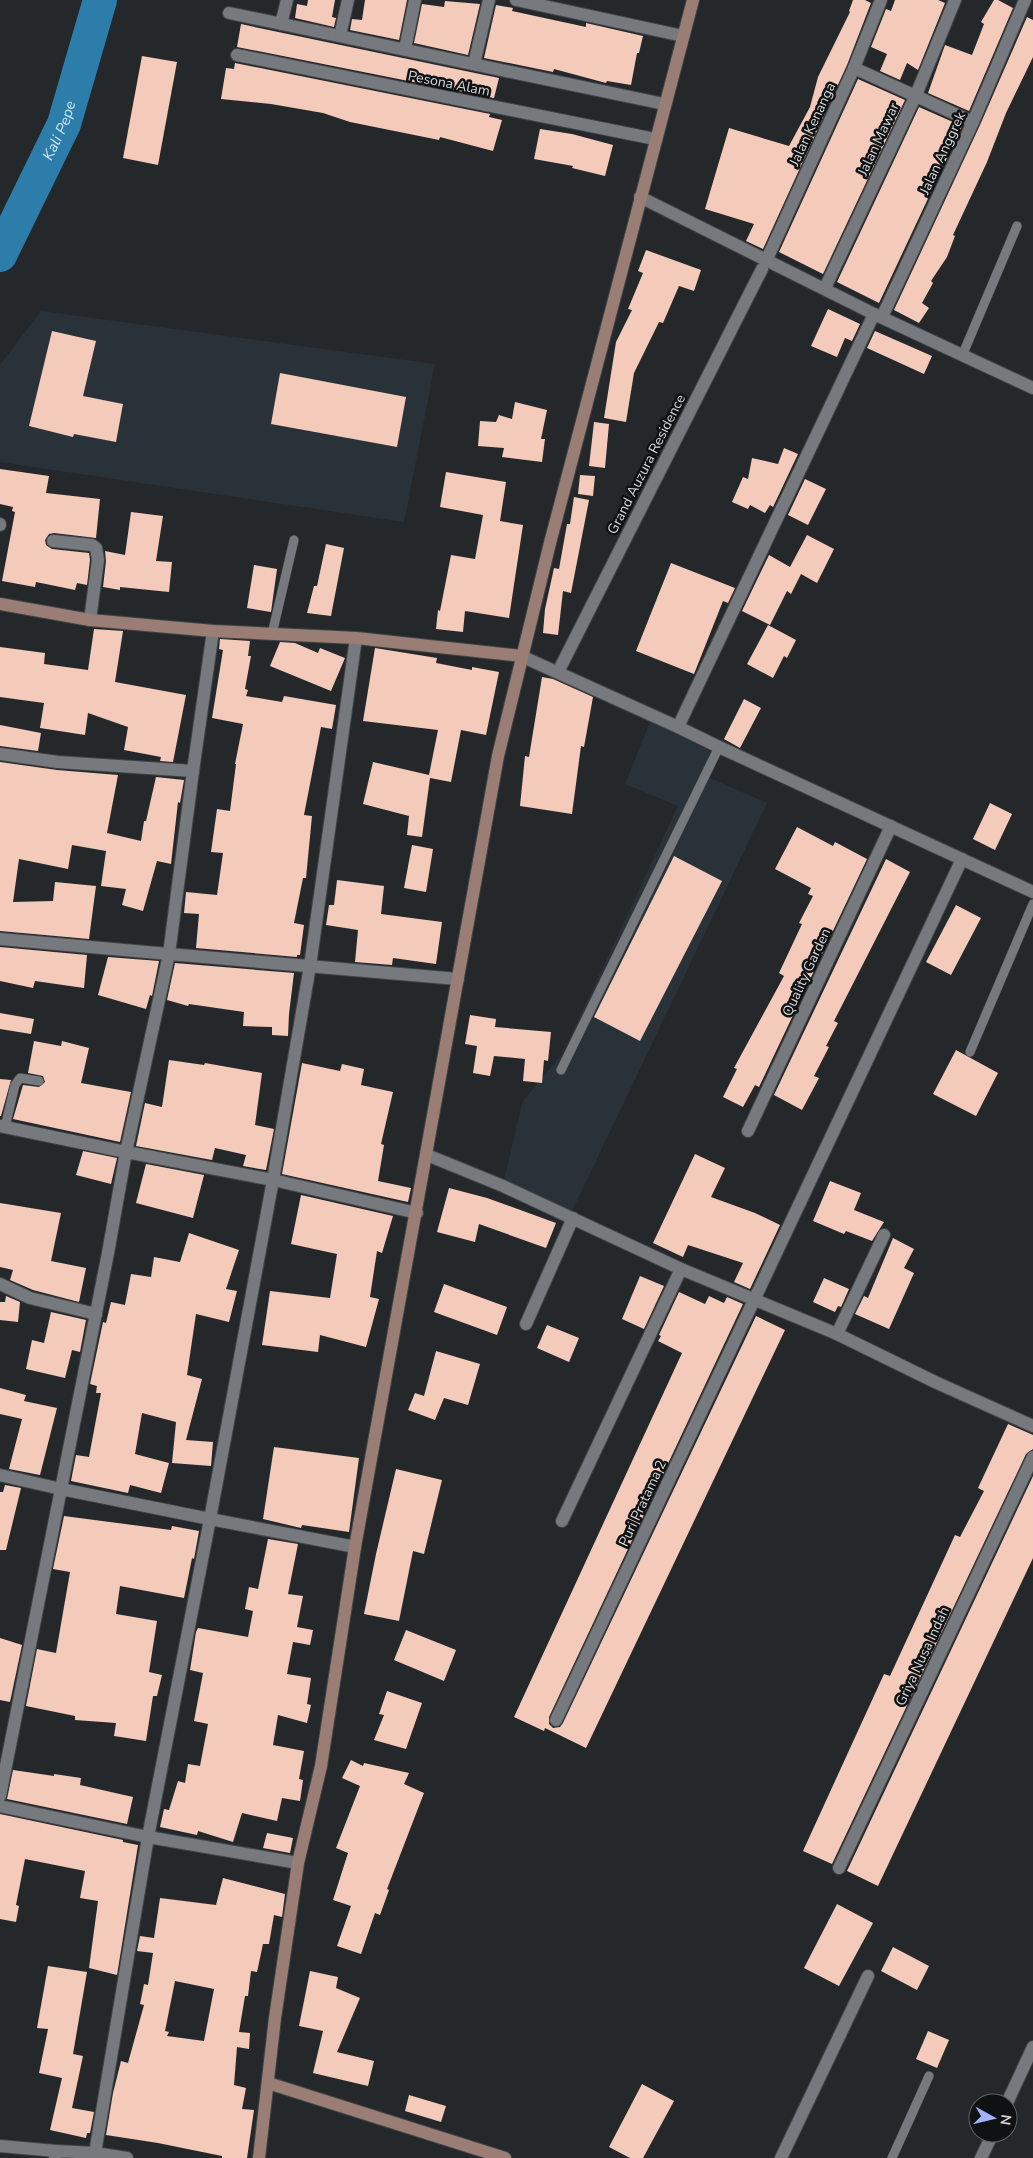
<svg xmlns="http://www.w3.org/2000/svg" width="1033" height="2158" viewBox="0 0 1033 2158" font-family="'Nunito Sans',sans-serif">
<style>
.built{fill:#2a3239}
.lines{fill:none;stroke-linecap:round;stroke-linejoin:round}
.river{stroke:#2d7daa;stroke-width:34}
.building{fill:#f4cabb;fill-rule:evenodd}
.lane-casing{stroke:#424547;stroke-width:10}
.street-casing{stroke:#424547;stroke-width:14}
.secondary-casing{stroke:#424547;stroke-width:14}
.lane{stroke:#76797d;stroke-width:9}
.street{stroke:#76797d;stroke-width:12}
.secondary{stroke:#9a7e75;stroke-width:12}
.labels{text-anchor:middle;stroke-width:5;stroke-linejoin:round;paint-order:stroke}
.street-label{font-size:14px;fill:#d6d8da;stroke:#101112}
.water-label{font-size:15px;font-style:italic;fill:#d0e6f6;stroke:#101112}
</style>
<rect width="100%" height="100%" fill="#25282b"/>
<g class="built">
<path d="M41,311L435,364L404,522L0,462V365Z"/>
<path d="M650,722L711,751L701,774L767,803L571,1213L503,1184L523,1101L563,1053L678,806L625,784Z"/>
</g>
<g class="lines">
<path class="river" id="s1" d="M0,255L64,124L100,0"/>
</g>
<g class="building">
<path d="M308,0H335L332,17L336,18L334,27L295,18L297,4L307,6Z"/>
<path d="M365,0H407L399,40L350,30L352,19L362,20Z"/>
<path d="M853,0H865L871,3L847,65L763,249L746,241L754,224L705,209L729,128L789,146L810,107L818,77L850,12L849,11Z"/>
<path d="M895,0H938L945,3L918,70L907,63L900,80L880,71L887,54L871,47L886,9L891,11Z"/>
<path d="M994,0H998L1013,8L969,111L928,93L945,45L972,55L984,24L981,22Z"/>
<path d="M445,1L480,4L468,55L414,43L422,4L444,7Z"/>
<path d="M496,5L513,8L512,11L586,27V23L643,36L639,53H637L631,85L607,81L606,83L554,69L553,72L484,58Z"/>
<path d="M1027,17L1033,20V57L1006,113L987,162L953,235L955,236L947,257L931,281L933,283L922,303L929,308L919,323L894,310L980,125Z"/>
<path d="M241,24L259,28L499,78L494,98L237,47Z"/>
<path d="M142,56L177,62L158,165L123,158Z"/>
<path d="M235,63L490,114L489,117L502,120L493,151L440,137L439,140L350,122L323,113L271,104L221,99L226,68L234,69Z"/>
<path d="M858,79L905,100L823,274L779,252Z"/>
<path d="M919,107L962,126L879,303L837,282Z"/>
<path d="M540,129L572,134L613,145L605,176L572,168L573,166L534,159Z"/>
<path d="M646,250L701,270L694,291L679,286L663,323L659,322L634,373L626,422L604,418L616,342L632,310L628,309L643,273L638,271Z"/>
<path d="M828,309L860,324L852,341L845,338L837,357L811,346Z"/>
<path d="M52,331L96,341L83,396L123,404L116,442L74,434L73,437L29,426Z"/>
<path d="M875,331L932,356L924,374L867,348Z"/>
<path d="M280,373L406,397L397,447L271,424Z"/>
<path d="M515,402L547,410L541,439H545L542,462L502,457L504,448L478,446L480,421L496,422L499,415L512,419Z"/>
<path d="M594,422L609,424L605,468L589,466Z"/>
<path d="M784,448L798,454L773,507L770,505L765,513L750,505L748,509L732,502L743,477L748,479L752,458L778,464Z"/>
<path d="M0,469L49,476L46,493L100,499L96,538L54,533L49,534L45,540L46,545L52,549L89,553L90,560L87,585L77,583L75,590L36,582L35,587L2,581L15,512L12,511L13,507L0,504Z"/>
<path d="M446,472L506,482L500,521L523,525L509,618L465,611L463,632L436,629L438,610L440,611L451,555L475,559L483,515L440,507Z"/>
<path d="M580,475L595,476L593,496L578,494Z"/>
<path d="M805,479L826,489L808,525L788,515Z"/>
<path d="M574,497L589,500L571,593L563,591L558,635L543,633L545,609L554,568L559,569L567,524H570Z"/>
<path d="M131,512L163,516L156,561L172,562L169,592L120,587V590L103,587L106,561L105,551L125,555Z"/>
<path d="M807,535L834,549L817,583L801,574L791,594L787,591L770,625L742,611L769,555L790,567Z"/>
<path d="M326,544L344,548L331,616L307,613L314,586H317Z"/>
<path d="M671,563L735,588L728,603L723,601L694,674L636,651Z"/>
<path d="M254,565L277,569L271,612L247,608Z"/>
<path d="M768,625L796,640L787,658L784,656L773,678L747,664Z"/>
<path d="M94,629L123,631L115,682L186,695L173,762L160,761L161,757L124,750L128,727L88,713L85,735L40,728L44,703L0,697V647L45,653L44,664L88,670Z"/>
<path d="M220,639L250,641L248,656H251L245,689L248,690L246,696L282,702L284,696L336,705L332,729L321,727L304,815L312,816L306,878H303L294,923L304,925L300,955H297V957L196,948L199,914L184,913L186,892L217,895L223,853L211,852L217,809L230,811L236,764H235L243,724L212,718L223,650L219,649Z"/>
<path d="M280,642L295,643L318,653L320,648L345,658L331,691L270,666Z"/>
<path d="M375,648L437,658L436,663L472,670V667L499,672L486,735L461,730L451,782L430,778L422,837L407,835L409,816L363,804L373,762L429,775L438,730L363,721Z"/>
<path d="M542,677L553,679L593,697L584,747L581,746L572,814L520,806L525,756L529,757Z"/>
<path d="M744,699L761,708L740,748L724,739Z"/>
<path d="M0,725L41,733L38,751L0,746Z"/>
<path d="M0,762L57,770L118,775L107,833L141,841L144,821H146L156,777L184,780L180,803L178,802L171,864L157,861L143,911L122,905L126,889L101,886L106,851L72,845L68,869L19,859L13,902L53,901L55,882L96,886L89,939L0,931Z"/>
<path d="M990,803L1012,814L995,850L973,839Z"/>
<path d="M797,827L833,846L835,842L867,859L759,1087L755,1085L743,1107L723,1097L737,1069L734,1068L784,976L779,973L802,924L799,923L813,896L808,894L811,888L775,869Z"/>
<path d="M412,845L433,849L426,892L404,888Z"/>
<path d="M674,856L722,881L640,1041L594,1017Z"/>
<path d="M886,859L910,872L834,1021L838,1023L826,1046L829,1047L814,1076L819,1078L802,1110L774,1095Z"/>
<path d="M337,880L384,886L381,914L442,922L436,964L393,958L392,965L355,962L358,930L326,925L329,905H334Z"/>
<path d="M956,905L981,918L951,975L926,962Z"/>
<path d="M0,947L87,955L84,988L35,981L33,988L0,981Z"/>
<path d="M108,957L159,961L152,996L150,995L146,1009L98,995Z"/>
<path d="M175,963L294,973L289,1014L288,1036L272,1035V1027L243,1026L244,1012L189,1004L188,1006L167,1000Z"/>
<path d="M0,1013L34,1019L31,1034L0,1029Z"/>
<path d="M470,1015L496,1019L495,1027L551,1032L548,1061L544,1060L542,1083L523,1081L525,1059L494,1056L490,1076L473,1073L477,1046L465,1044Z"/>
<path d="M34,1041L61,1046L62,1041L89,1048L81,1083L131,1092L120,1142L13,1119L23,1085L39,1087L45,1082L43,1076L28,1073Z"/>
<path d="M956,1050L998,1073L976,1116L933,1094Z"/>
<path d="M169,1060L204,1065L205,1063L262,1073L255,1125L274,1129L266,1170L243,1166L246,1155L215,1148L212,1160L136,1146L145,1103L162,1107Z"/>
<path d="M302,1063L340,1071L342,1064L364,1069L361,1085L393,1092L381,1144L384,1145L378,1181L411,1188L408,1202L282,1174Z"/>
<path d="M0,1079L11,1080L1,1116H0Z"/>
<path d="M83,1151L117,1158L111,1184L76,1175Z"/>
<path d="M695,1154L725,1168L711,1197L755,1213L780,1225L750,1289L734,1282L743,1263L688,1245L683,1257L653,1243Z"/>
<path d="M146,1164L204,1175L193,1218L136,1203Z"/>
<path d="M830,1181L861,1193L854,1210L884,1222L872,1241L846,1231L844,1234L813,1221Z"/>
<path d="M449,1188L487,1198L556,1223L546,1248L479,1224L475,1242L437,1232Z"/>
<path d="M301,1195L393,1216L382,1253L377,1251L370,1297L379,1299L366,1347L320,1335L318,1352L262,1345L270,1291L330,1298L337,1254L291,1244Z"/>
<path d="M0,1203L61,1213L51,1261L86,1268L79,1302L33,1290L10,1280L13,1270L0,1267Z"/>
<path d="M189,1233L239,1250L226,1289L237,1291L229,1322L196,1314L187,1375L202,1379L186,1440L213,1442L211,1466L172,1463L176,1422L142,1413L135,1454L169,1463L161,1493L130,1485L128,1493L71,1481L76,1455L89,1457L101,1393H96L97,1386L90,1384L103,1322L106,1323L111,1302L125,1305L131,1274L151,1277L154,1257L180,1262Z"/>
<path d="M893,1238L914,1249L904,1268L914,1273L889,1329L855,1314L864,1296L868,1298Z"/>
<path d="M640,1276L664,1286L644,1329L622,1319Z"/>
<path d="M824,1278L849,1289L841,1307L838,1306L835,1312L813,1302Z"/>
<path d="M444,1284L507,1307L497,1335L434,1312Z"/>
<path d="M679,1292L705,1304L709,1296L724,1303L727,1297L743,1304L549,1717V1724L553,1728L560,1727L563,1723L756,1316L785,1330L586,1748L545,1728L544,1731L514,1717L682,1353L658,1341L661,1336L659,1335Z"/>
<path d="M6,1296L20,1302L18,1322L0,1320V1302H5Z"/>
<path d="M51,1312L86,1320L80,1352L72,1350L65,1378L26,1369L32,1340L44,1343Z"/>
<path d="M547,1325L579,1338L569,1362L537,1348Z"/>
<path d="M436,1351L480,1364L468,1405L444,1398L435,1420L408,1410L415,1393L424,1396Z"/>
<path d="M0,1388L26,1395L24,1401L57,1408L40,1475L9,1469L22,1419L0,1414Z"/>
<path d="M1008,1424L1033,1435V1449L1026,1454L832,1864L803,1851L884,1674L890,1676L955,1535L960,1537L984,1491L978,1488Z"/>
<path d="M274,1447L359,1458L349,1532L302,1525L301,1528L263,1519Z"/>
<path d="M396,1469L442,1480L424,1554L413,1551L399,1621L364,1614L376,1554Z"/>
<path d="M1033,1476V1558L878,1886L847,1871Z"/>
<path d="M5,1485L21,1488L6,1550H0V1492H3Z"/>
<path d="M64,1516L171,1530L172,1526L199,1531L194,1559L192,1558L184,1598L120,1586L116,1614L157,1621L149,1672L162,1675L157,1696H153L146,1741L114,1736L116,1723L75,1720V1716L26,1706L37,1649L56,1653L70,1572L53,1569Z"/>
<path d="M268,1539L298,1544L288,1594L303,1596L297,1627L313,1630L310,1645L293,1642L287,1674L311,1678L307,1704L311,1705L307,1723L278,1715L273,1745L304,1751L299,1779L303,1780L300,1801L282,1798L277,1821L242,1813L233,1842L198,1831L197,1835L160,1827L164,1809L169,1810L178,1781L185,1783L188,1764L200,1766L208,1724L194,1721L203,1673L190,1670L196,1632L198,1628L248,1637L253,1611L245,1609L249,1587L258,1589Z"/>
<path d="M406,1630L456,1650L444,1681L394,1660Z"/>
<path d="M0,1638L22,1645L10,1702L0,1700Z"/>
<path d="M387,1691L422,1703L406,1749L374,1740L384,1715L379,1714Z"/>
<path d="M351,1760L363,1766L364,1763L409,1773L404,1784L424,1793L387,1889L389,1890L380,1915L375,1913L361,1954L337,1946L351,1906L333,1900L348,1853L336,1848L360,1786L342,1778Z"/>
<path d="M13,1770L54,1776V1774L81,1778L80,1785L133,1797L127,1824L7,1799Z"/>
<path d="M0,1814L123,1840V1842L138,1845L117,1975L89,1968L98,1901L80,1898L85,1871L25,1859L16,1905L19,1906L16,1922L0,1919Z"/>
<path d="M267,1833L293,1838L290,1853L263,1848Z"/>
<path d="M223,1878L285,1894L282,1917L274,1915L269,1944H263L257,1972L251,1971L248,1996H245L239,2032L250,2033L249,2049L237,2047L234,2085L246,2088L242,2109L254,2110L247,2158H222V2156L158,2143L106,2135L113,2093L121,2061L128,2063L144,2005L140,2004L144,1984L148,1985L153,1953L137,1951L140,1936L154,1938L160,1898L216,1905ZM175,1981L214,1989L204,2041L167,2036L169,2032L165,2031Z"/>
<path d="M837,1904L873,1923L839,1986L804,1968Z"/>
<path d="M893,1947L929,1966L917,1990L881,1971Z"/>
<path d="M48,1966L87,1972L73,2054L83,2056L72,2108L94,2112L90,2133H87L86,2138L50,2130L62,2078L39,2073L48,2029L37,2028Z"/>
<path d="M310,1971L338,1977L336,1988L360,1998L337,2052L374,2061L368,2086L313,2073L323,2031L299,2026Z"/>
<path d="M928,2031L949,2040L937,2068L916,2059Z"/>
<path d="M642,2084L674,2101L643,2158H630L609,2147Z"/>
<path d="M409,2095L446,2106L441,2122L405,2111Z"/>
</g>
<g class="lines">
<g class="lane-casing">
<g id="lane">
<path d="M962,356L1017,226"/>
<path d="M272,634L294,540"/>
<path d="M970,1052L1033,904"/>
<path d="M561,1070L719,747"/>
<path d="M5,1127L15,1085L20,1078L39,1081"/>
<path d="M892,2158L929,2076"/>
</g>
</g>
<g class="street-casing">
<g id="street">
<path d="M516,0L683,36"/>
<path d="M229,13L664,104"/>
<path d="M281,24L287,0"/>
<path d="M340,36L348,0"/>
<path d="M405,49L415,0"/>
<path d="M237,55L655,139"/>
<path d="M474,64L489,0"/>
<path d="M854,68L973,122"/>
<path d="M640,197L874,314L1033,388"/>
<path d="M767,259L854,68L881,0"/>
<path d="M825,288L916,95L955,0"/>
<path d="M882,317L973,122L1025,0"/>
<path d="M0,524V525"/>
<path d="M53,541L92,545L96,548L98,560L90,620"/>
<path d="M521,656L678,727L719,747L1033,892"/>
<path d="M558,672L762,269"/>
<path d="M678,727L874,314"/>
<path d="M0,754L58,762L193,771L213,631"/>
<path d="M0,939L169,954L193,771"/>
<path d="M0,1126L126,1152L169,954L458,979"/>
<path d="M748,1131L891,826"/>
<path d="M427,1155L503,1186L681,1269L837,1334L935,1382L1033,1426"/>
<path d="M0,1284L30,1298L96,1314"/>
<path d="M526,1324L573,1218"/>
<path d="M837,1334L884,1235"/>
<path d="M0,1475L61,1489L108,1253L126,1152L273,1180L417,1213"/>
<path d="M562,1521L681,1269"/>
<path d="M355,1547L210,1519L273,1180L310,966L356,638"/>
<path d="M556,1720L962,859"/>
<path d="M0,1796L61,1489L210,1519L148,1837L0,1806"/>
<path d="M839,1868L1033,1457"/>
<path d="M1007,2103L1033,2047"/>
<path d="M0,2146L56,2151"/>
<path d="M95,2153L127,2158"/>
<path d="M55,2158L56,2151L95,2153L148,1837L298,1863"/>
<path d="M781,2158L868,1976"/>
<path d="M981,2158L993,2133"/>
</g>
</g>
<g class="secondary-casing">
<g id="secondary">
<path d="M0,604L90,620L213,631L356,638L521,656"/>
<path d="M268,2083L505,2158"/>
<path d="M259,2158L275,2018L298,1863L321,1766L355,1547L498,756L550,543L693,0"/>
</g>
</g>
<use href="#lane" class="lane"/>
<use href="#street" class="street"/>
<use href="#secondary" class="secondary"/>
</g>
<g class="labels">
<g class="street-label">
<text transform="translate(449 83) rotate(11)" y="5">Pesona Alam</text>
<text transform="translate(812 124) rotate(-65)" y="5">Jalan Kenanga</text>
<text transform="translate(878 139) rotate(-65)" y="5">Jalan Mawar</text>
<text transform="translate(942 153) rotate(-65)" y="5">Jalan Anggrek</text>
<text transform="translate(646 464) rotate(-63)" y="5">Grand Auzura Residence</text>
<text transform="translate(806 972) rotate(-65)" y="5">Quality Garden</text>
<text transform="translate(642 1503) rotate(-65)" y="5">Puri Pratama 2</text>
<text transform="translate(922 1656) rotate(-65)" y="5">Griya Nusa Indah</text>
</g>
<g class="water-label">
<text dy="5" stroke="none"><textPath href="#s1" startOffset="138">Kali Pepe</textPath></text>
</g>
</g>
<g transform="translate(993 2118) rotate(98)"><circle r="24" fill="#101112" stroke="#5f6162"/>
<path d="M0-4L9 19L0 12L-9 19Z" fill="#a4b2fc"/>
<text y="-8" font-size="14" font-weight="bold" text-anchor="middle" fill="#d6d8da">N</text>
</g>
</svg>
